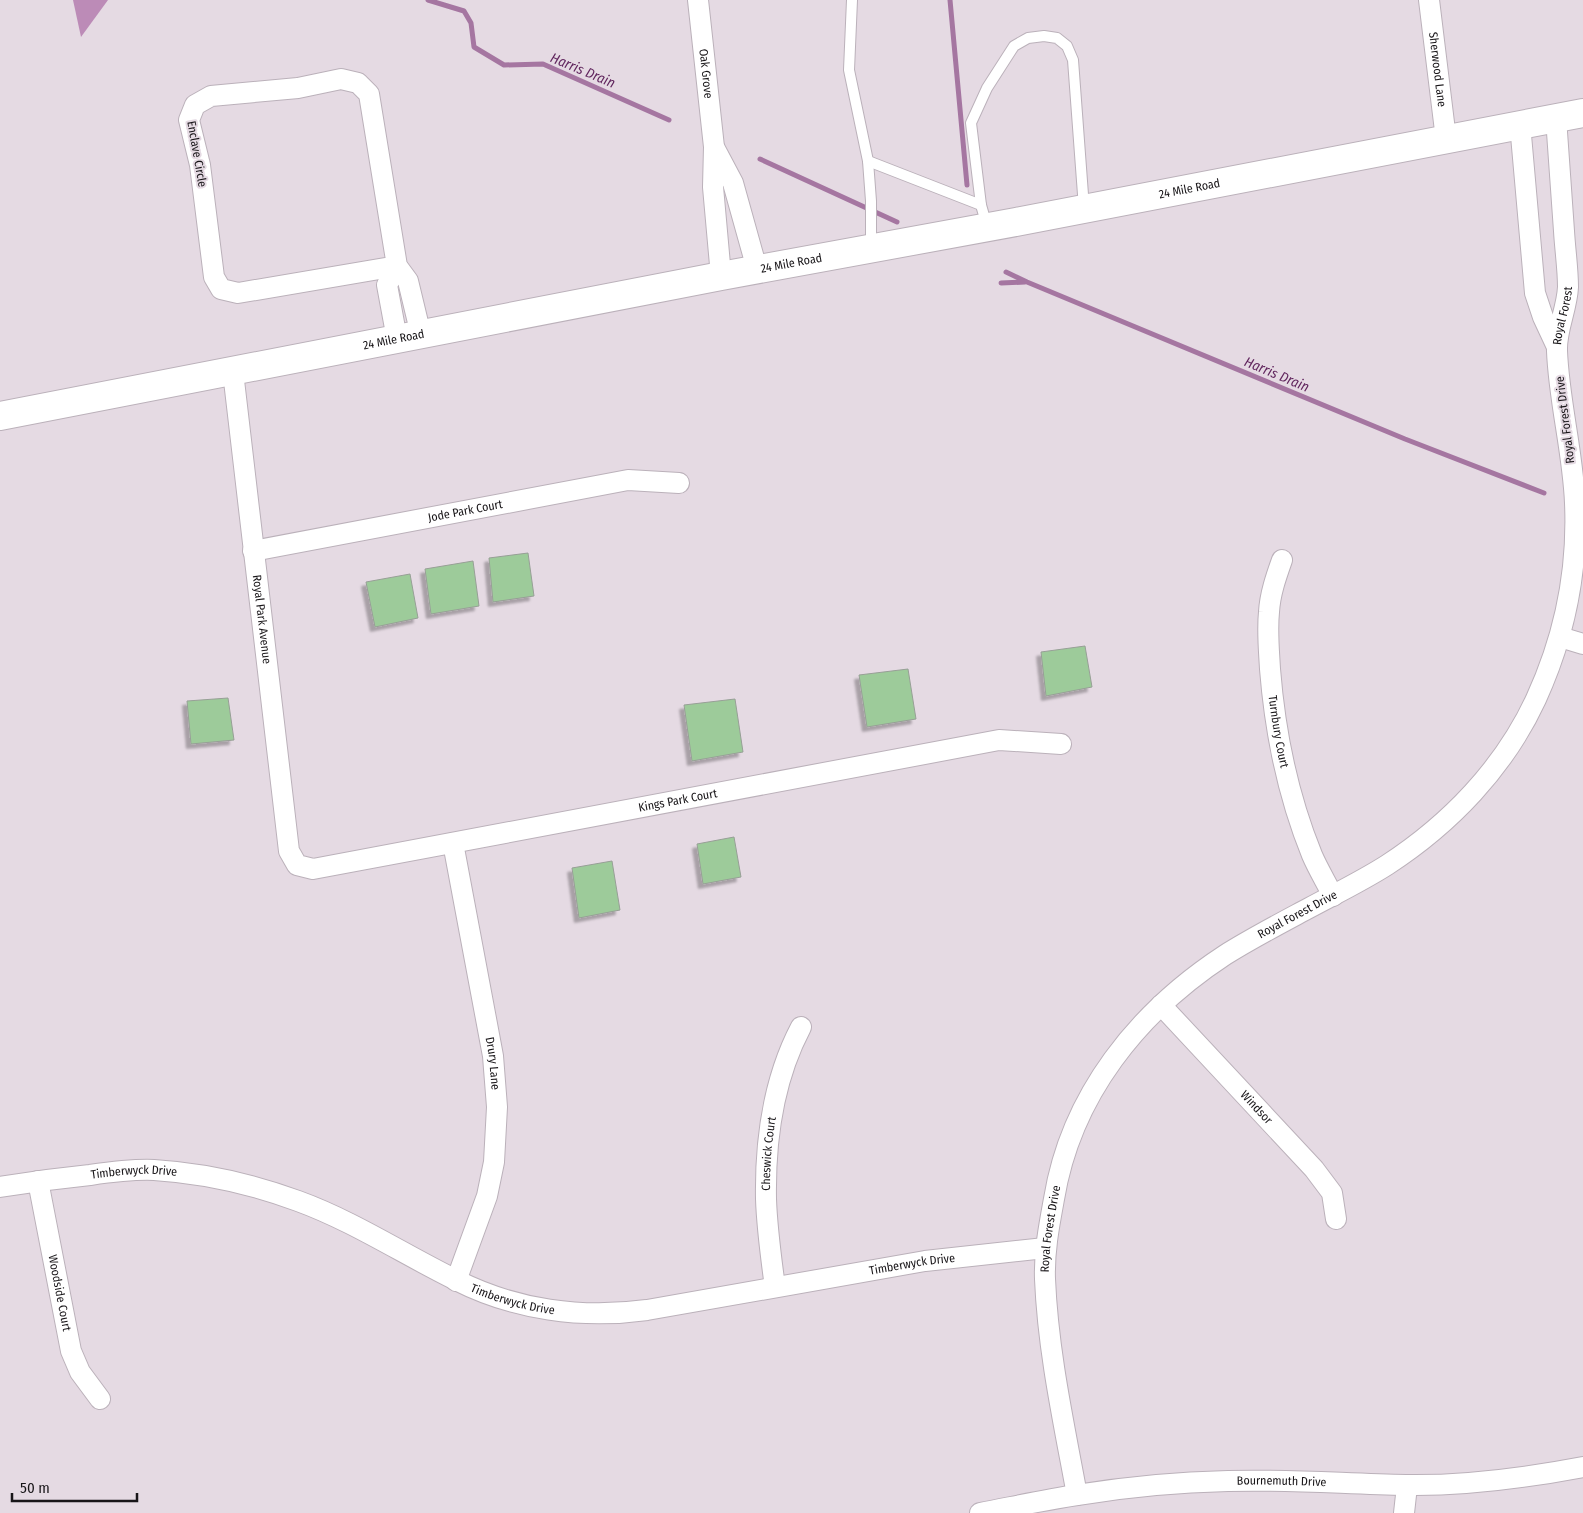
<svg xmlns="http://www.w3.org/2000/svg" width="1583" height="1513" viewBox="0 0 1583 1513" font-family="'Fira Sans Condensed',sans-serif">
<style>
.forest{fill:#bc8bb7}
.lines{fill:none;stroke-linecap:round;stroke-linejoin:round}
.stream{stroke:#a576a1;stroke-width:5}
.building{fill:#9dcb9a;stroke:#979f96;filter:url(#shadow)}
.lane-casing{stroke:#bbb1ba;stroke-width:12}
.street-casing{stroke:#bbb1ba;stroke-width:22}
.secondary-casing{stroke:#bbb1ba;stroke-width:30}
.lane{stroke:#fff;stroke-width:10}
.street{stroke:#fff;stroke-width:20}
.secondary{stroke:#fff;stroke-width:28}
.labels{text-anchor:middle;stroke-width:4;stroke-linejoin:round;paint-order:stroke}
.street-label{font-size:12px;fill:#181518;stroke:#e5dae3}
.water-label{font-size:14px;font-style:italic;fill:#62275f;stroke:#e5dae3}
</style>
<defs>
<filter id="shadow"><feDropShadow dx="-4.5" dy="4.5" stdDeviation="1" flood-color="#0004"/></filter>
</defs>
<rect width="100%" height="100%" fill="#e5dae3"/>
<path class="forest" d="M73,0H108L81,37Z"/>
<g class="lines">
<g class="stream">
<path d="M428,0L464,11L471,23L474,47L504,65L543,64L669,120"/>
<path d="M950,0L967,185"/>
<path d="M760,159L897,222"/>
<path d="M1006,272L1027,282L1405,439L1544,493"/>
<path d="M1001,283L1025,282"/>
</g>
</g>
<g class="building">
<path d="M528,553L534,596L493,602L489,558Z"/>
<path d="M473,561L479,606L431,614L425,569Z"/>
<path d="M410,574L418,618L375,627L366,582Z"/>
<path d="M1085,646L1092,687L1046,696L1041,652Z"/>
<path d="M908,669L916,719L867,727L859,675Z"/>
<path d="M228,698L234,740L191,744L187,701Z"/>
<path d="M735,699L743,752L692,761L684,705Z"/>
<path d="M734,837L741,877L703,884L697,844Z"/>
<path d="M612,861L620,910L579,918L572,868Z"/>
</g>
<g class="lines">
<g class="lane-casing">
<g id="lane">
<path d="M852,0L849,70L868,161L871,201V247"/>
<path d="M868,161L981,205"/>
<path d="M987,226L981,205L971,123L987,88L1014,46L1028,38L1044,36L1057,38L1067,46L1073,60L1084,208"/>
</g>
</g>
<g class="street-casing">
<g id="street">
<path id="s1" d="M698,0L714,147L713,187L721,276"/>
<path id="s2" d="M1429,0L1446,139"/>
<path d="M1520,124L1535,293L1543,317L1557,347"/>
<path d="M715,149L733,183L757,269"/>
<path d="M397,266L238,293L221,289L214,277L200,165L189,120L195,105L211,96L298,88L341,79L358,83L369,94L397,266L408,281L421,335"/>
<path d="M397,339L387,285L397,266"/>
<path id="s3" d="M233,372L289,851L297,865L313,869L999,740L1061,744"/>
<path id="s4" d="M253,551L628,480L679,483"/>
<path id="s5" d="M1282,560C1276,577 1270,594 1269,612C1267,631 1269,650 1270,669C1275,732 1288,796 1312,855C1318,869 1326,882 1333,896"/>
<path d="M1560,637L1583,644"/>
<path id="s6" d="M453,843L493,1056L497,1107L494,1162L487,1196L456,1281"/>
<path id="s7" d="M1161,1005L1314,1169L1332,1193L1336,1219"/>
<path id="s8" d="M38,1181L71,1351L80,1372L100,1399"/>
<path id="s9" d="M0,1187C30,1182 60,1178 90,1175C111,1172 133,1169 154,1170C202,1173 252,1184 298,1201C353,1221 403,1254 456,1280C515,1310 582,1319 647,1310L925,1261L1045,1248"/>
<path id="s10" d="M775,1287C771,1258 767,1228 766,1199C765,1141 774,1078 801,1027"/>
<path id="s11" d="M1077,1495C1064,1424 1048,1352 1045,1279C1044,1252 1049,1226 1054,1199C1071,1095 1138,1012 1225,955C1252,938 1281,923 1309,908C1335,894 1362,881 1387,865C1450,824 1504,768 1536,699C1564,638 1578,571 1575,503C1573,452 1559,402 1557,351C1556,330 1567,309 1568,287C1568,269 1565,249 1564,231C1561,193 1559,156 1556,118"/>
<path id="s12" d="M980,1513C1012,1507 1044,1500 1077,1495C1126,1487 1178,1482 1228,1481C1288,1479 1346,1484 1406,1485C1465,1486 1525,1478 1583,1467"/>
<path d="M1404,1513L1407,1486"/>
</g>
</g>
<g class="secondary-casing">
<g id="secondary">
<path id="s13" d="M0,416L721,276L1016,222L1583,113"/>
</g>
</g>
<use href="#lane" class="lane"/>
<use href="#street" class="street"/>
<use href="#secondary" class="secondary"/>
</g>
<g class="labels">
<g class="street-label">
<text dy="4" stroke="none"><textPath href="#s2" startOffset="70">Sherwood Lane</textPath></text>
<text dy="4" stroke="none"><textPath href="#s1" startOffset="74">Oak Grove</textPath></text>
<text transform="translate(197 154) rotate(80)" y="4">Enclave Circle</text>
<text dy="4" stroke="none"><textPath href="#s13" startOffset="1211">24 Mile Road</textPath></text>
<text dy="4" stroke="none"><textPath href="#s13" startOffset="806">24 Mile Road</textPath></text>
<text dy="4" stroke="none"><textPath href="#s11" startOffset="1408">Royal Forest</textPath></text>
<text dy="4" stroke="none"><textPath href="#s13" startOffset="401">24 Mile Road</textPath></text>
<text transform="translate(1565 420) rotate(-97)" y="4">Royal Forest Drive</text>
<text dy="4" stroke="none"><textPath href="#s4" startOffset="216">Jode Park Court</textPath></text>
<text dy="4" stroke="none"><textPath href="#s3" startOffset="249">Royal Park Avenue</textPath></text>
<text dy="4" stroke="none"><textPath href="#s5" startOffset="174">Turnbury Court</textPath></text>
<text dy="4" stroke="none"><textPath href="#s3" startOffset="886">Kings Park Court</textPath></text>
<text dy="4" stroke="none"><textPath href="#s11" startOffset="689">Royal Forest Drive</textPath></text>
<text dy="4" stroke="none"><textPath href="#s6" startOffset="224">Drury Lane</textPath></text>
<text dy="4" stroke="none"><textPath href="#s7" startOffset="140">Windsor</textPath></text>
<text dy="4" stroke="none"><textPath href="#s10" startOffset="134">Cheswick Court</textPath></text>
<text dy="4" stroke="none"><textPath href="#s9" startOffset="135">Timberwyck Drive</textPath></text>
<text dy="4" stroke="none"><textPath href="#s11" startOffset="269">Royal Forest Drive</textPath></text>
<text dy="4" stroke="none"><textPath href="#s9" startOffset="945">Timberwyck Drive</textPath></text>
<text dy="4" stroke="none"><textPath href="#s8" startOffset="114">Woodside Court</textPath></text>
<text dy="4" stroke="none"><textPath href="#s9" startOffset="540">Timberwyck Drive</textPath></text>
<text dy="4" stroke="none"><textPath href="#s12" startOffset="304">Bournemuth Drive</textPath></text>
</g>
<g class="water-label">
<text transform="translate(583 70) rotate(23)" y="5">Harris Drain</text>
<text transform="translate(1277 374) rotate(23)" y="5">Harris Drain</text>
</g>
</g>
<path d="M12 1493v8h125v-8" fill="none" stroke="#181518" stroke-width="2.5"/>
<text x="20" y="1493" font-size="15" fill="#181518" stroke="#e5dae3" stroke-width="4" paint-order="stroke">50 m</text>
</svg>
